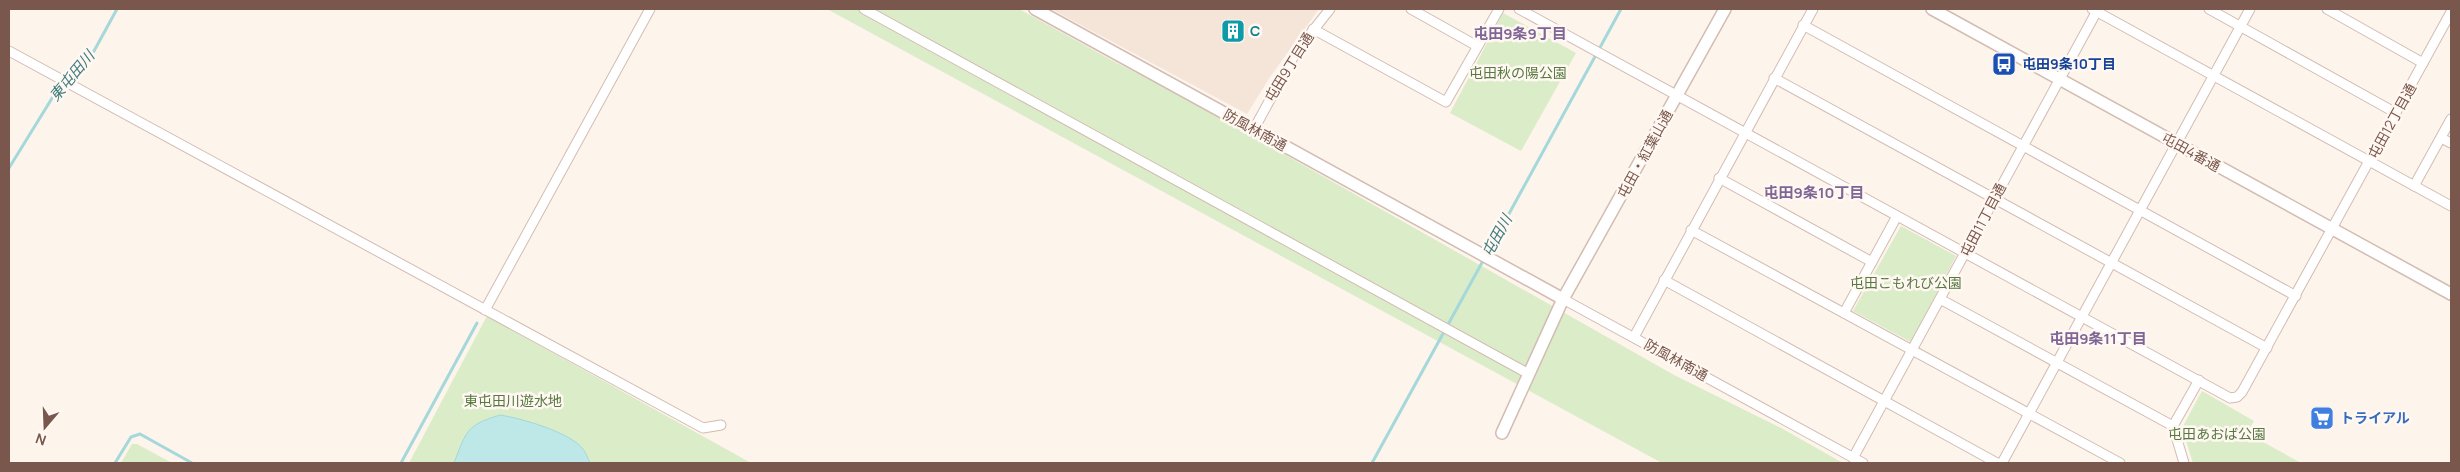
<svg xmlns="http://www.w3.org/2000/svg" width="2460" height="472" viewBox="0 0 2460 472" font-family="Manrope,'Noto Sans JP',sans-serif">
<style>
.residential{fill:#f5e5d9}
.green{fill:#dbecc8}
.water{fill:#bee7e8;stroke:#a4d8da}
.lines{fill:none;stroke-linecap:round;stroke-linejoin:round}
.stream{stroke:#a4d8da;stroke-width:3}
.minor-casing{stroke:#d3bcb2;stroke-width:11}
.tertiary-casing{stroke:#d3bcb2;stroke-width:14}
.minor{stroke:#fff;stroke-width:9}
.tertiary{stroke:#fff;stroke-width:11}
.labels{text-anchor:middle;stroke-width:5;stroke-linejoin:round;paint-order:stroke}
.culture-label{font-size:14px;font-weight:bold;fill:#0d838f;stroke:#fff8f2;text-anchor:start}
.transit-label{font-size:14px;font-weight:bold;fill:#164399;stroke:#fff8f2;text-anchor:start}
.street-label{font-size:14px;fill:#79574c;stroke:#fff8f2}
.park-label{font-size:14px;fill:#587941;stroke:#fff8f2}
.shop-label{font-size:14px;font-weight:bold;fill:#366cbe;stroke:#fff8f2;text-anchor:start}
.neighbourhood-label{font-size:15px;font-weight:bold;fill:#7e6595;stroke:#fff8f2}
.water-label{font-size:15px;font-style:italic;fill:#407c7e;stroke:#fff8f2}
</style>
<rect width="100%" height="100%" fill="#fdf4eb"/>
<path class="residential" d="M1051,9H1319L1270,77L1247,114Z"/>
<g class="green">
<path d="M827,9H1019L1115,62L1176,93L1674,375L1781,428L1843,463H1662Z"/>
<path d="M1503,13L1576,53L1521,151L1450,113Z"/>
<path d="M1901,226L1956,256L1911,342L1853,311Z"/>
<path d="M487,316L751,463H409Z"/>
<path d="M2202,391L2254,421L2247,433L2301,463H2193L2182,428Z"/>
<path d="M132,444H137L172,463H121Z"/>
</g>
<path class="water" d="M500,415C520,418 570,432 583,449C586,453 588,459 590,463H454C466,432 466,425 500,415Z"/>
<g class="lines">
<g class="stream">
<path d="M9,168L54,95L78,72L94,51L117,9"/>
<path d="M1487,254L1621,9"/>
<path d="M115,463L131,437L140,434L192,463"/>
<path d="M401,463L477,323"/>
<path d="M1372,463L1484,259"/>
</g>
<g class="minor-casing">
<g id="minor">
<path d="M864,9L1529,374"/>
<path d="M1411,9L1477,46"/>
<path d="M1519,9L2230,398L2237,397L2242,392L2451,12"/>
<path d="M2092,9L2451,206"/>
<path d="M2209,9L2396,113"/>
<path d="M2327,9L2423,63"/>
<path d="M1803,25L2296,296"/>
<path d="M1313,29L1446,102L1499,9"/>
<path d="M9,51L703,428L721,425"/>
<path d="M1774,78L2267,348"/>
<path d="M1254,129L1296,52L1330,9"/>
<path d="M2441,138L2451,143"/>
<path d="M1719,178L1872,262"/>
<path d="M2414,186L2451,119"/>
<path d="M1691,230L2120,463"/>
<path d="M1664,280L1997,463"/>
<path d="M1563,299L1863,463"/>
<path d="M1940,299L2173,426"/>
<path d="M485,310L650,9"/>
<path d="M1844,313L1897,216"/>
<path d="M1634,337L1813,9"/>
<path d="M1853,458L2098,9"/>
<path d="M2002,463L2250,9"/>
<path d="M2184,463L2173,426L2199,380"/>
</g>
</g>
<g class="tertiary-casing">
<g id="tertiary">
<path d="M1035,9L1563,299"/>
<path d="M1932,9L2451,294"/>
<path d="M1502,433L1563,299L1725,9"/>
</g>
</g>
<use href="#minor" class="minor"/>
<use href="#tertiary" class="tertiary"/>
</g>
<defs>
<g id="building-square" transform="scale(1.25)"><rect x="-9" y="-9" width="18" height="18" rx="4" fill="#0f9aa8" stroke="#fff8f2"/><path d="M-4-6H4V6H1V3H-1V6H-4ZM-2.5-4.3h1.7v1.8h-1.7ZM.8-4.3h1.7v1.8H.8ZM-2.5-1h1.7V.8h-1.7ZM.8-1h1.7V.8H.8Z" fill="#fff"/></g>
<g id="bus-square" transform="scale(1.25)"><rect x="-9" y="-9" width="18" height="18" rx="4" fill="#1a4fb4" stroke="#fff8f2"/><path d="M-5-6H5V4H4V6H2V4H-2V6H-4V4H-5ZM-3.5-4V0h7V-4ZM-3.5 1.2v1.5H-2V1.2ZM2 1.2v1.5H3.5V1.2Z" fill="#fff"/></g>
<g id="supermarket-square" transform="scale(1.25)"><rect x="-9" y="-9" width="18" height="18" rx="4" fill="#3f7fe0" stroke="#fff8f2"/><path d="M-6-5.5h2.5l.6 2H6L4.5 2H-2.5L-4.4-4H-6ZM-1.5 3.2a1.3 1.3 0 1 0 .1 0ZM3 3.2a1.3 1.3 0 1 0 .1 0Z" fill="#fff"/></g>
</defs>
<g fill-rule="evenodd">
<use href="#building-square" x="1233" y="31"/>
<use href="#bus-square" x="2004" y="64"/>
<use href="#supermarket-square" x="2322" y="418"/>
</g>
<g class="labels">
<g class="culture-label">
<text x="1250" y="36">C</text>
</g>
<g class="transit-label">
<text x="2022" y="69">屯田9条10丁目</text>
</g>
<g class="street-label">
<text transform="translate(1289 67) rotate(-58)" y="5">屯田9丁目通</text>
<text transform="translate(2392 121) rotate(-61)" y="5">屯田12丁目通</text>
<text transform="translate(1255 130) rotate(29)" y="5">防風林南通</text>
<text transform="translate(2191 152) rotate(29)" y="5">屯田4番通</text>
<text transform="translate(1645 154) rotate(-61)" y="5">屯田・紅葉山通</text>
<text transform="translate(1983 220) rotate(-62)" y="5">屯田11丁目通</text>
<text transform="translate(1676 360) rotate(29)" y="5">防風林南通</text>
</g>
<g class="park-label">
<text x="1518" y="78">屯田秋の陽公園</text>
<text x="1906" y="288">屯田こもれび公園</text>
<text x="513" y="406">東屯田川遊水地</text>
<text x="2217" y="439">屯田あおば公園</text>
</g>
<g class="shop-label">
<text x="2340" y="423">トライアル</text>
</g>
<g class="neighbourhood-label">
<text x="1520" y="39">屯田9条9丁目</text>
<text x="1814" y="198">屯田9条10丁目</text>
<text x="2098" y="344">屯田9条11丁目</text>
</g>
<g class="water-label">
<text transform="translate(72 76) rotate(-50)" y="5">東屯田川</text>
<text transform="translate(1497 236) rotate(-61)" y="5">屯田川</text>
</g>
</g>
<rect width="2460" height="472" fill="none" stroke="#79574c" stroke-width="20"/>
<g transform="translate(45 427) rotate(199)" stroke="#fff8f2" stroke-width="4" paint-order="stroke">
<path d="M0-4L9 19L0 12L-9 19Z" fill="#79574c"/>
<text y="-8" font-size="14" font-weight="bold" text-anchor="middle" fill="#79574c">N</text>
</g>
</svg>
